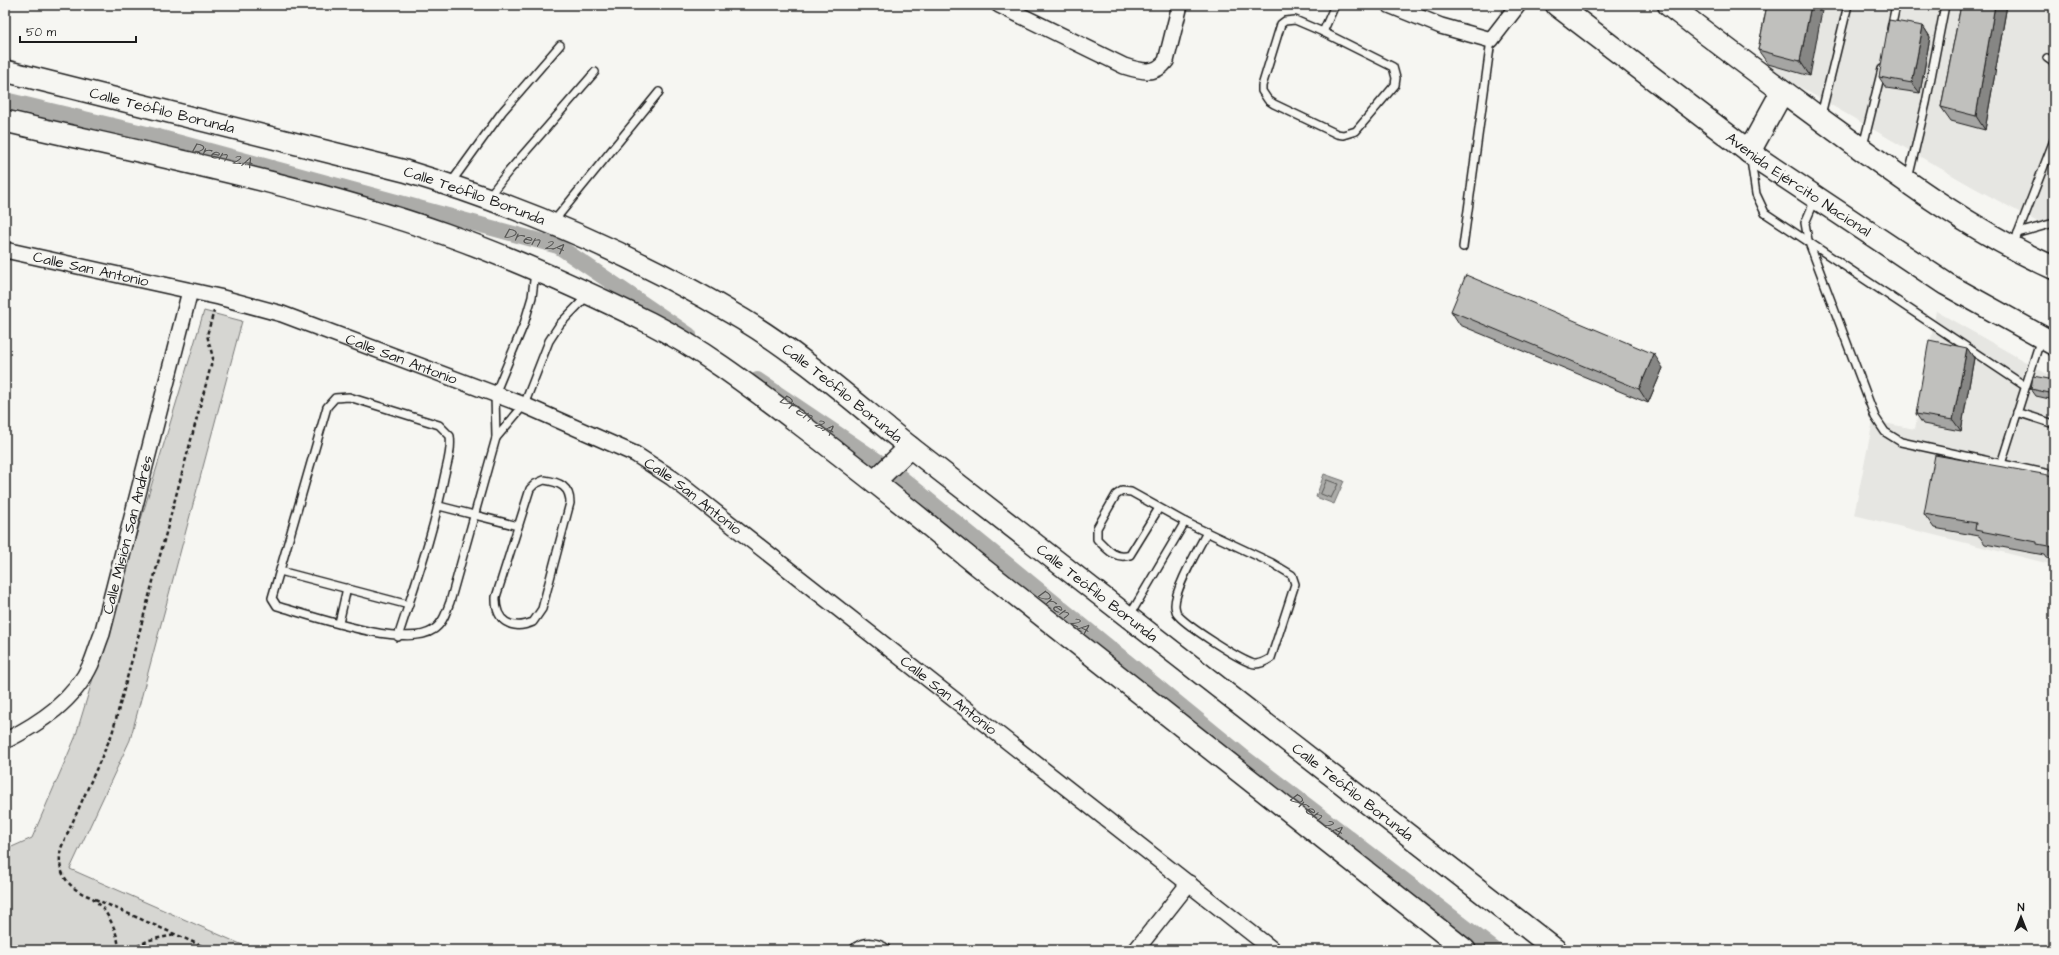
<svg xmlns="http://www.w3.org/2000/svg" width="2059" height="955" viewBox="0 0 2059 955" font-family="'Architects Daughter',sans-serif">
<style>
.built{fill:#e6e6e2}
.green{fill:#d6d6d2;stroke:#797977}
.water{fill:#acaca9;stroke:#727271}
.lines{fill:none;stroke-linecap:round;stroke-linejoin:round}
.shore{stroke:#565654;stroke-width:1}
.canal{stroke:#acaca9;stroke-width:16}
.service-casing{stroke:#1c1c1c;stroke-width:10}
.minor-casing{stroke:#1c1c1c;stroke-width:18}
.secondary-casing{stroke:#1c1c1c;stroke-width:24}
.primary-casing{stroke:#1c1c1c;stroke-width:25}
.path{stroke:#1c1c1c;stroke-width:2.5;stroke-dasharray:4 3;stroke-linecap:butt}
.service{stroke:#f6f6f2;stroke-width:7}
.minor{stroke:#f6f6f2;stroke-width:15}
.secondary{stroke:#f6f6f2;stroke-width:21}
.primary{stroke:#f6f6f2;stroke-width:22}
.wall{fill:#a5a5a3;stroke:#1c1c1c}
.shaded-wall{fill:#868684;stroke:#1c1c1c}
.building{fill:#c0c0bd;stroke:#1c1c1c}
.labels{text-anchor:middle;stroke-width:3;stroke-linejoin:round;paint-order:stroke}
.street-label{font-size:15px;fill:#1c1c1c;stroke:#f6f6f2}
.water-label{font-size:16px;font-style:italic;fill:#565654;stroke:#f6f6f2}
</style>
<rect width="100%" height="100%" fill="#f6f6f2"/>
<filter id="ink" filterUnits="userSpaceOnUse"><feTurbulence type="fractalNoise" baseFrequency=".025" numOctaves="2"/><feDisplacementMap in="SourceGraphic" scale="8" xChannelSelector="R" yChannelSelector="G"/><feConvolveMatrix kernelMatrix="1 2 1 2 8 2 1 2 1" color-interpolation-filters="sRGB"/></filter>
<g filter="url(#ink)">
<g class="built">
<path d="M1778,5H2054V231L1971,186L1765,67Z"/>
<path d="M1936,311L2054,378V565L1854,515L1873,421L1915,429Z"/>
</g>
<path class="green" d="M204,311L242,321L130,740L70,869L254,950H5V850L32,838L75,738Z"/>
<path class="water" d="M1324,474L1344,481L1334,504L1316,497Z"/>
<g class="lines">
<path class="shore" d="M1327,480L1338,484L1331,498L1321,494Z"/>
<g class="canal">
<path id="s1" d="M5,100L151,135L558,246L689,335"/>
<path id="s2" d="M757,380L895,473L1242,756L1495,950"/>
</g>
<g class="service-casing">
<g id="service">
<path d="M1295,20L1323,32L1393,67L1396,78L1395,85L1356,131L1343,135L1337,134L1274,104L1268,100L1262,91V86L1281,24L1285,21Z"/>
<path d="M1891,29L1896,5"/>
<path d="M1323,32L1335,5"/>
<path d="M2047,58L2054,63"/>
<path d="M1821,115L1848,5"/>
<path d="M1863,146L1882,69"/>
<path d="M1751,160L1756,194L1765,213L2025,386"/>
<path d="M1908,179L1926,103L1945,5"/>
<path d="M450,184L502,112L560,45"/>
<path d="M489,196L508,172L595,72"/>
<path d="M1815,200L1805,223L1808,240L1875,417L1885,432L1901,442L2054,475"/>
<path d="M554,221L659,92"/>
<path d="M2018,233L2054,223"/>
<path d="M2013,246L2054,140"/>
<path d="M1463,247L1491,40"/>
<path d="M2017,412L2054,424"/>
<path d="M496,438L524,405L549,341L560,324L587,296"/>
<path d="M2001,464L2041,338"/>
<path d="M544,480C560,482 570,487 570,503L542,609L533,622C511,631 495,621 496,597L530,489L535,484Z"/>
<path d="M439,506L518,526"/>
<path d="M1159,508L1130,555C1115,560 1107,549 1097,539V528L1116,495L1122,491L1131,492L1185,522L1272,563L1292,575L1295,584L1271,658C1265,662 1258,666 1251,663C1237,658 1185,625 1177,614C1176,611 1175,608 1175,605C1175,588 1199,548 1207,532"/>
<path d="M280,571L409,605"/>
<path d="M1130,615L1185,522"/>
<path d="M339,623L347,588"/>
<path d="M398,637C415,584 434,532 444,478C447,464 452,450 450,436L439,425L349,397L335,398L327,407L272,598L277,606C309,615 406,649 433,630C443,624 446,612 450,602L496,438L495,394L524,324L532,297L535,272"/>
</g>
</g>
<g class="minor-casing">
<g id="minor">
<path d="M999,5L1124,66C1140,71 1155,76 1166,61L1180,5"/>
<path d="M1389,5L1441,26L1491,40L1518,5"/>
<path id="s3" d="M5,250L219,297L282,314L524,405L635,454L672,478L1273,950"/>
<path id="s4" d="M5,741C40,723 74,701 91,664C95,654 98,644 102,634L190,291"/>
<path d="M858,950C866,945 875,946 882,950"/>
<path d="M1136,950L1189,883"/>
</g>
</g>
<g class="secondary-casing">
<g id="secondary">
<path id="s5" d="M5,71L405,171C523,207 637,256 742,319C802,355 855,403 910,447L1556,950"/>
<path d="M5,121C152,155 302,184 445,234C515,259 583,290 650,323C701,349 747,384 792,418C854,465 914,513 974,562C1137,692 1301,821 1465,950"/>
<path d="M875,481L910,447"/>
</g>
</g>
<g class="primary-casing">
<g id="primary">
<path id="s6" d="M1557,5L1760,160L1946,284L2054,344"/>
<path d="M1669,5C1719,44 1769,81 1819,118C1894,173 1969,230 2054,268"/>
<path d="M1749,152L1782,92"/>
</g>
</g>
<g class="path">
<path d="M95,899L211,950"/>
<path d="M119,950C118,931 108,912 94,899C90,896 84,895 80,892C63,882 57,867 61,848L112,734L213,358L207,335L214,311"/>
<path d="M131,950L149,940L175,935"/>
</g>
<use href="#service" class="service"/>
<use href="#minor" class="minor"/>
<use href="#secondary" class="secondary"/>
<use href="#primary" class="primary"/>
</g>
<g class="wall">
<path d="M1767,5L1810,76L1768,64L1758,50Z"/>
<path d="M1961,5H2007L1985,130L1951,121L1941,107Z"/>
<path d="M1923,26L1930,37L1920,93L1886,88L1879,77Z"/>
<path d="M1451,311L1663,368L1648,403L1460,325Z"/>
<path d="M1967,348L1974,358L1961,431L1923,424L1916,414Z"/>
<path d="M2054,380V400L2036,396L2031,389Z"/>
<path d="M2054,476V560L2046,558L2044,555L1985,544L1979,536L1934,528L1924,514Z"/>
</g>
<g class="shaded-wall">
<path d="M1811,5H1823L1810,76L1800,61Z"/>
<path d="M1995,5H2007L1985,130L1976,116Z"/>
<path d="M1923,26L1930,37L1920,93L1912,83Z"/>
<path d="M1967,348L1974,358L1961,431L1953,420Z"/>
<path d="M1654,354L1663,368L1648,403L1639,389Z"/>
</g>
<g class="building">
<path d="M1767,5H1811L1800,61L1758,50Z"/>
<path d="M1961,5H1995L1976,116L1941,107Z"/>
<path d="M1889,20L1923,26L1912,83L1879,77Z"/>
<path d="M1466,275L1654,354L1639,389L1451,311Z"/>
<path d="M1929,340L1967,348L1953,420L1916,414Z"/>
<path d="M2033,376L2054,380V394L2031,389Z"/>
<path d="M1935,455L2054,476V547L2037,544V542L1975,530L1976,523L1924,514Z"/>
</g>
</g>
<g class="labels">
<g class="street-label">
<text dy="5" stroke="none"><textPath href="#s5" startOffset="162">Calle Teófilo Borunda</textPath></text>
<text dy="5" stroke="none"><textPath href="#s6" startOffset="301">Avenida Ejército Nacional</textPath></text>
<text dy="5" stroke="none"><textPath href="#s5" startOffset="486">Calle Teófilo Borunda</textPath></text>
<text dy="5" stroke="none"><textPath href="#s3" startOffset="88">Calle San Antonio</textPath></text>
<text dy="5" stroke="none"><textPath href="#s3" startOffset="412">Calle San Antonio</textPath></text>
<text dy="5" stroke="none"><textPath href="#s5" startOffset="906">Calle Teófilo Borunda</textPath></text>
<text dy="5" stroke="none"><textPath href="#s3" startOffset="736">Calle San Antonio</textPath></text>
<text dy="5" stroke="none"><textPath href="#s4" startOffset="252">Calle Misión San Andrés</textPath></text>
<text dy="5" stroke="none"><textPath href="#s5" startOffset="1230">Calle Teófilo Borunda</textPath></text>
<text dy="5" stroke="none"><textPath href="#s3" startOffset="1060">Calle San Antonio</textPath></text>
<text dy="5" stroke="none"><textPath href="#s5" startOffset="1554">Calle Teófilo Borunda</textPath></text>
</g>
<g class="water-label">
<text dy="6" stroke="none"><textPath href="#s1" startOffset="224">Dren 2A</textPath></text>
<text dy="6" stroke="none"><textPath href="#s1" startOffset="548">Dren 2A</textPath></text>
<text dy="6" stroke="none"><textPath href="#s2" startOffset="61">Dren 2A</textPath></text>
<text dy="6" stroke="none"><textPath href="#s2" startOffset="385">Dren 2A</textPath></text>
<text dy="6" stroke="none"><textPath href="#s2" startOffset="709">Dren 2A</textPath></text>
</g>
</g>
<rect width="2059" height="955" fill="none" stroke="#f6f6f2" stroke-width="20"/>
<rect x="10" y="10" width="2039" height="935" fill="none" stroke="#1c1c1c" stroke-width="1.5" filter="url(#ink)"/>
<g transform="translate(2021 917)" stroke="#f6f6f2" stroke-width="3" paint-order="stroke">
<path d="M0-3L7 15L0 10L-7 15Z" fill="#1c1c1c"/>
<text y="-6" font-size="11" font-weight="bold" text-anchor="middle" fill="#1c1c1c">N</text>
</g>
<path d="M20 36v6h116v-6" fill="none" stroke="#1c1c1c" stroke-width="2"/>
<text x="26" y="36" font-size="12" fill="#1c1c1c" stroke="#f6f6f2" stroke-width="3" paint-order="stroke">50 m</text>
</svg>
